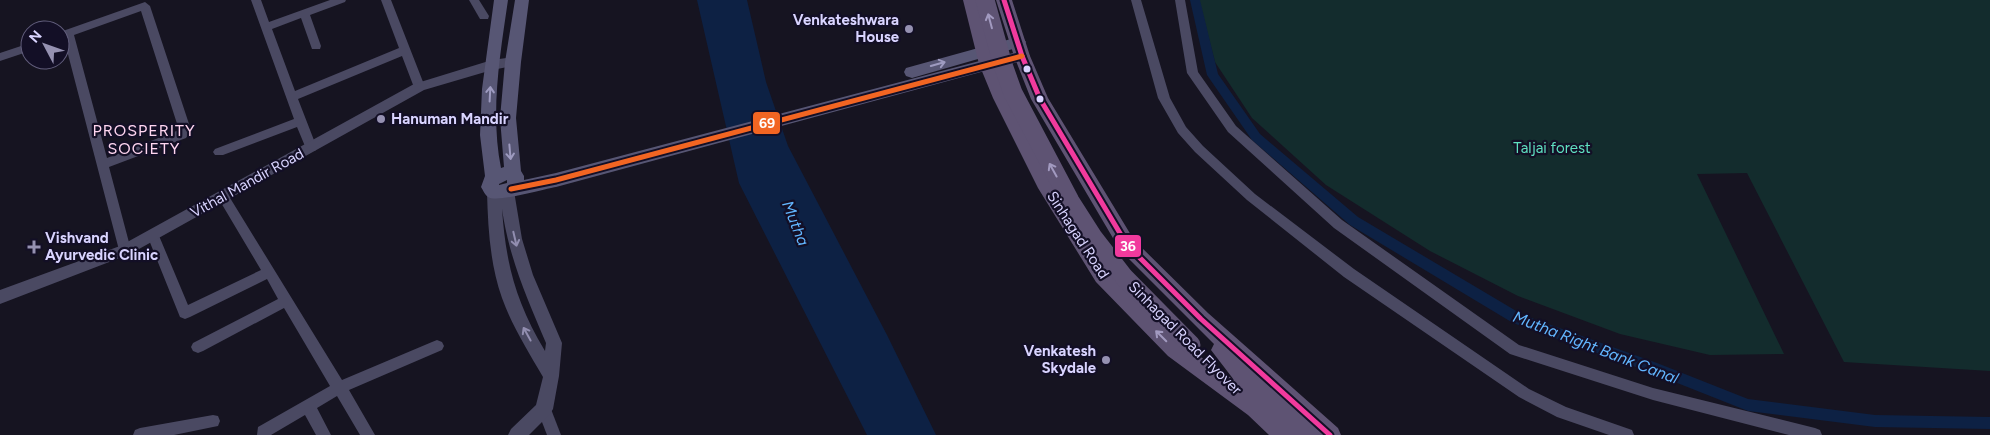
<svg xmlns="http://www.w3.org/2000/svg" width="1990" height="435" viewBox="0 0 1990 435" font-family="Figtree,sans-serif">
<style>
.green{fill:#132c2d}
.water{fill:#0d2144}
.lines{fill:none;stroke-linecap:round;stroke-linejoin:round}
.canal{fill:#0d2144;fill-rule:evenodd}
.minor{fill:#4a4962;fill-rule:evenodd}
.tertiary{fill:#4a4962;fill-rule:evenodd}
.secondary{fill:#575674;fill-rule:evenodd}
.primary{fill:#5e5373;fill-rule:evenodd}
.primary-bridge{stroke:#5e5373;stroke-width:19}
.bus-1-casing{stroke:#130f26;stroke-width:9}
.bus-2-casing{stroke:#130f26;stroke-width:9}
.bus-1{stroke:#f13a9d;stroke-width:5}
.bus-2{stroke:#f26522;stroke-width:5}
.oneway{stroke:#a29ac0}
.oneway2{stroke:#9e9bc0}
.oneway3{stroke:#928eb0}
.poi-dot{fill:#9591b1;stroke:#130f26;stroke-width:2}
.bus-dot{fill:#d9d4ff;stroke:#130f26;stroke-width:2}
.labels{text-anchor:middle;stroke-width:4.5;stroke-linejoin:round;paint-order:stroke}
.poi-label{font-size:15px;font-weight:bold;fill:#d9d4ff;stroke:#130f26;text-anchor:end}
.park-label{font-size:15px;fill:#5fe0c0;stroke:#130f26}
.street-label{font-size:15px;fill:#d9d4ff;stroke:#130f26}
.neighbourhood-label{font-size:16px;letter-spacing:1px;fill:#ffd6f0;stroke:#130f26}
.water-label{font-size:16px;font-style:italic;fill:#62b6ff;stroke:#130f26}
.line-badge{stroke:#130f26;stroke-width:2}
.badge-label{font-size:14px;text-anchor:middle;font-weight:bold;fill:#fff}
</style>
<rect width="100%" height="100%" fill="#161421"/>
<path class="green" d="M1199,0H1990V371L1844,362L1747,173L1697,174L1784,354L1710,355L1620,334L1518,296L1430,251L1326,185L1252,118L1215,62Z"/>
<path class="water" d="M697,0H747L766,82L788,146L887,335L936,435H867L739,183Z"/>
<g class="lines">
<path class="canal" d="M1190,0H1200L1218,74L1260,134L1358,217L1523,315L1657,363L1748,399L1875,415L1990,417V429L1875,427L1748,411L1647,371L1513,323L1350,225L1252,140L1207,75Z"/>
<g class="minor">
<path d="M251,0H261L269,22L330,0H346L345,2L310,15L321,46L320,49H312L301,18L272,29L295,91L399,48L381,0H391L425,87L419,91L415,90L402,56L298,99L317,148L315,151H307L297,127L223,155H215L213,152L215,149L294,119Z"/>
<path d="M469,0H479L489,16L488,19H480Z"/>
<path d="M1131,0H1141L1170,98L1186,127L1203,146L1255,194L1354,269L1529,389L1566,407L1632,430L1634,435H1609L1557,417L1519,397L1344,277L1247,200L1195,152L1178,133L1158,98Z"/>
<path d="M1175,0H1185L1198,72L1236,126L1342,220L1519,345L1653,388L1815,428L1820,430L1822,435H1789L1653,400L1510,354L1334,228L1228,132L1187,73Z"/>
<path d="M145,2L150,6L191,130L186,138L109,167L131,250L130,254L125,255L120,254L119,250L64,39L60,40V32ZM141,11L179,130L107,158L74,35Z"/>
<path d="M30,43V51L0,61V53Z"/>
<path d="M223,191L227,193L342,380L432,342L437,340L442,342L444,346L442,350L349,390L375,435H360L337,396L317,408L331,435H316L305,415L271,435H257L258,427L330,386L284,308L203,351L198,353L193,351L191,347L193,343L278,299L267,279L190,317L185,319L180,317L147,235L149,231H157L188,305L261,270L217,196L219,193Z"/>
<path d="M544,403L549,404L561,435H547L537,409L539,404Z"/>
<path d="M213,415L218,416L220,421L218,426L213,427L174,435H133L135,430L140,428Z"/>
</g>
<g class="tertiary">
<path d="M513,57L518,59L520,62L518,65L492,70L424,90L130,254L0,304V290L120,246L414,84L492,60Z"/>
<path d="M507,185L512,187L514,191L522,239L533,275L562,343L559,376L553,409L550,414L529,435H508L511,429L536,405L543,377C528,351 512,326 502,298C490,264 488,228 487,192L489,188L494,186L500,190L502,187ZM502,209C509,258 527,298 546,343L545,351C516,302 506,265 502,209Z"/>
</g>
<g class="secondary">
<path d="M494,0H508C500,55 490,113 501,168L504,167L500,118L505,62L515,0H529L521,62L516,118L521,171L524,176V180L556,173L987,59L1022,51L1027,52L1030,56L1027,60L1022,61L556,187C543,189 498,203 488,197C485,195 483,190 481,187L485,176L480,135L482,89ZM507,180V183L499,185V184Z"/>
<path d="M1018,37L1023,38L1026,42L1023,46L912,78L906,76L904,72L906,68Z"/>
</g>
<path class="primary" d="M963,0H979L995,64L1052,180L1081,228L1110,270L1182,344L1234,380L1211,350L1214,344L1120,250L1031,99L1014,56L996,0H1012L1030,56L1048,98L1134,240L1208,313L1338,428L1341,435H1269L1248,415L1168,356L1096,282L1038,188L993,98L979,64Z"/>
<path class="primary-bridge" d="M985,0L1003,65L1013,93L1070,201L1093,237L1124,277L1191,345"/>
<g class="bus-1-casing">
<path id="bus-1" d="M1004,0L1022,56L1040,99L1127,245L1201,319L1330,435"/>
</g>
<g class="bus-2-casing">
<path id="bus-2" d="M511,189L556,180L1022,56"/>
</g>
<use href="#bus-1" class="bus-1"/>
<use href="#bus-2" class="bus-2"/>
</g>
<defs><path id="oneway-shaft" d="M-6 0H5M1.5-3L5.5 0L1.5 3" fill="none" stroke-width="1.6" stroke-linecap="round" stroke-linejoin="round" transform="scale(1.25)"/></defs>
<g class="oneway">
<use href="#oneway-shaft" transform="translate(990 21) rotate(-105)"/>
<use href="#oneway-shaft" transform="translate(1053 170) rotate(-119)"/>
<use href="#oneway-shaft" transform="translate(1161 336) rotate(-135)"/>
</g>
<g class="oneway2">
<use href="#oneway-shaft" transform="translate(938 64) rotate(-16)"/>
<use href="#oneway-shaft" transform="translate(490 94) rotate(-87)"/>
<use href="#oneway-shaft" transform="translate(510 152) rotate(85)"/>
</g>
<g class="oneway3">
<use href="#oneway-shaft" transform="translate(515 239) rotate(77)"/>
<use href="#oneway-shaft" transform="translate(527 334) rotate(-119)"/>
</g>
<g class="poi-dot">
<circle cx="909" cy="29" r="5"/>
<circle cx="381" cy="119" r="5"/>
<path d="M31.5 239.5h5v5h5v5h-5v5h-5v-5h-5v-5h5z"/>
<circle cx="1106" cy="360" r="5"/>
</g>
<g class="bus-dot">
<circle cx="1027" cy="69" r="4.5"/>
<circle cx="1040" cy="99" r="4.5"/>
</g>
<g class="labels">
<g class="poi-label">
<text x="899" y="25">Venkateshwara<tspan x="899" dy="17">House</tspan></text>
<text x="391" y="124" text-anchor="start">Hanuman Mandir</text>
<text x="45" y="243" text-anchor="start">Vishvand<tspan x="45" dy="17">Ayurvedic Clinic</tspan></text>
<text x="1096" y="356">Venkatesh<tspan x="1096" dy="17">Skydale</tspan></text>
</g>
<g class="park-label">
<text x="1552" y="153">Taljai forest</text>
</g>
<g class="street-label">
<text transform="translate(247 183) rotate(-29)" y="5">Vithal Mandir Road</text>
<text transform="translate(1078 235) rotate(57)" y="5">Sinhagad Road</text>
<text transform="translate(1185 338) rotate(45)" y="5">Sinhagad Road Flyover</text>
</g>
<g class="neighbourhood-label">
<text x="144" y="136">PROSPERITY<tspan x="144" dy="18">SOCIETY</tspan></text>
</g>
<g class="water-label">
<text transform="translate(796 223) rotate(68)" y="6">Mutha</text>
<text transform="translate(1596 347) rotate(21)" y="6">Mutha Right Bank Canal</text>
</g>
</g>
<g class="line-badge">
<rect x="752" y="111" width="29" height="24" rx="5" fill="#f26522"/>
<rect x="1114" y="234" width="28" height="24" rx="5" fill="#f13a9d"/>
</g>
<g class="badge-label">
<text x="767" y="128">69</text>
<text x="1128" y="251">36</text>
</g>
<g transform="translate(45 45) rotate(311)"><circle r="24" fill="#130f26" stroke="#625e7d"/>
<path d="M0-4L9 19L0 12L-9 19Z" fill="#9591b1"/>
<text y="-8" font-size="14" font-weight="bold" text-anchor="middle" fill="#d9d4ff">N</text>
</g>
</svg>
